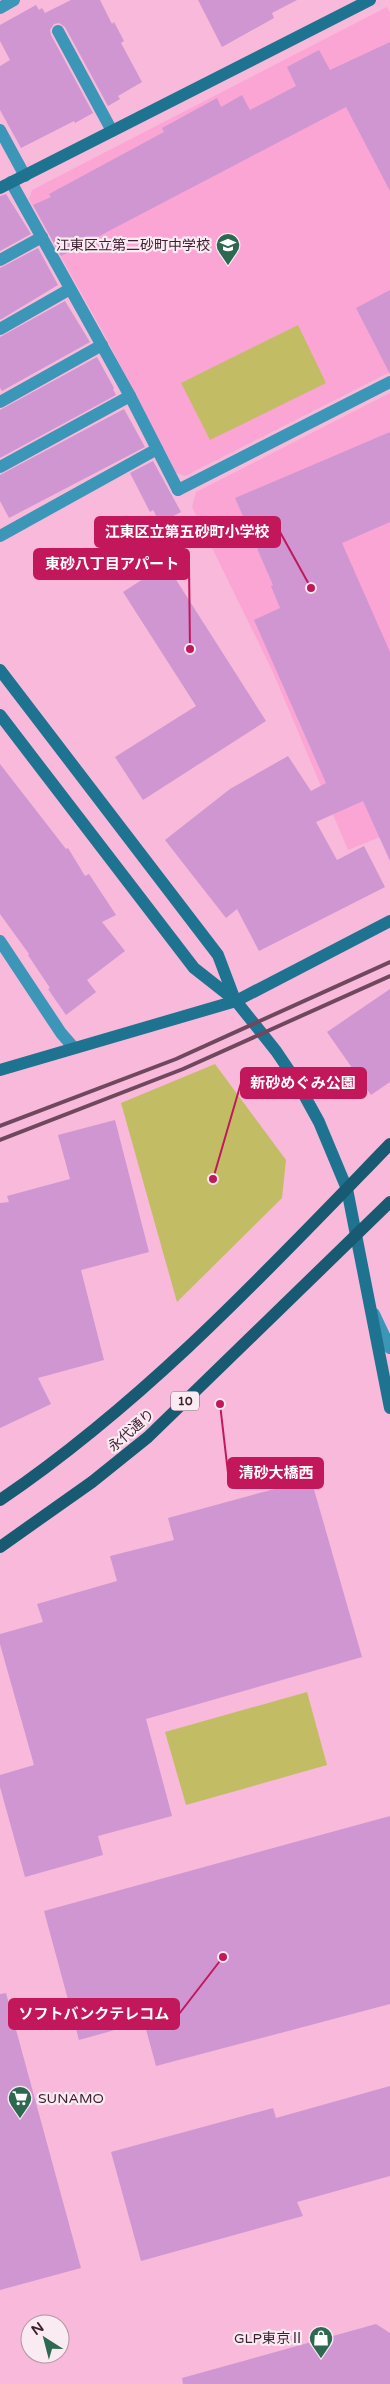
<svg xmlns="http://www.w3.org/2000/svg" width="390" height="2384" viewBox="0 0 390 2384" font-family="'Varela Round','Noto Sans JP',sans-serif">
<style>
.built{fill:#faa5d4}
.green{fill:#c2bd64}
.building{fill:#d096d2}
.lines{fill:none;stroke-linecap:round;stroke-linejoin:round}
.lane{stroke:#3b96b7;stroke-width:12}
.street{stroke:#3b96b7;stroke-width:12}
.secondary{stroke:#1e7390;stroke-width:12}
.primary{stroke:#175a71;stroke-width:12}
.rail{stroke:#6f485e;stroke-width:4}
.labels{text-anchor:middle;stroke-width:4.5;stroke-linejoin:round;paint-order:stroke}
.shield{fill:#faeaf2;stroke:#765c6a;stroke-width:1}
.shield-label{font-size:12px;font-weight:bold;fill:#3d1f30}
.poi-label{font-size:14px;fill:#3d1f30;stroke:#faeaf2;text-anchor:end}
.street-label{font-size:14px;fill:#3d1f30;stroke:#faeaf2}
.leader{fill:none;stroke:#c2185b;stroke-width:2}
.callout-dot{fill:#c2185b;stroke:#faeaf2;stroke-width:2}
.callout{fill:#c2185b;stroke:#c2185b;stroke-width:2}
.callout-label{font-size:15px;text-anchor:middle;font-weight:bold;fill:#fff}
</style>
<rect width="100%" height="100%" fill="#f8b9da"/>
<g class="built">
<path d="M387,7L390,13V372L185,476L176,473L104,334L29,199L32,190Z"/>
<path d="M390,393V833L348,850L272,670L192,507L196,492Z"/>
</g>
<g class="green">
<path d="M298,325L326,383L210,440L181,383Z"/>
<path d="M215,1064L286,1160L282,1198L177,1302L121,1103Z"/>
<path d="M307,1692L327,1765L186,1805L165,1732Z"/>
</g>
<g class="building">
<path d="M71,0H100L112,24L114,22L124,41L121,43L142,82L118,96L120,99L108,106L65,27L59,23L54,24L50,30L51,35L93,113L75,123L74,121L21,148L0,110V66L10,60L0,41V25L36,5L39,10L42,8L45,13Z"/>
<path d="M198,0H297L272,13L274,18L222,47Z"/>
<path d="M390,42V191L346,107L61,256L33,205L51,197L49,194L164,132L162,128L217,98L221,107L242,95L250,110L296,86L287,67L319,50L330,70Z"/>
<path d="M6,194L31,234L0,251V196Z"/>
<path d="M38,248L58,285L0,320V268Z"/>
<path d="M390,290V374L356,308Z"/>
<path d="M65,301L90,342L2,391L0,388V337Z"/>
<path d="M97,357L114,388L113,389L116,395L0,458V410Z"/>
<path d="M124,409L145,447L9,518L0,501V475Z"/>
<path d="M390,432V522L342,543L390,652V861L363,801L316,822L337,860L364,846L385,887L259,951L237,909L226,918L165,840L230,789L288,756L311,791L326,783L254,620L280,608L271,586L273,585L235,498Z"/>
<path d="M153,461L181,512L160,523L153,510L150,512L130,473Z"/>
<path d="M166,564L266,721L143,800L115,757L196,706L123,592Z"/>
<path d="M0,764L66,849L68,848L85,876L89,874L116,915L102,922L125,951L87,980L96,992L66,1015L48,989L50,988L28,955L29,954L0,914Z"/>
<path d="M390,989V1082L371,1095L327,1032Z"/>
<path d="M115,1120L149,1252L81,1270L104,1360L38,1378L51,1404L0,1428V1203L9,1202L7,1196L70,1179L58,1135Z"/>
<path d="M311,1479L362,1657L146,1719L172,1816L98,1836L103,1855L25,1877L0,1787V1775L34,1765L0,1644V1634L43,1622L37,1604L117,1581L110,1556L174,1540L168,1518Z"/>
<path d="M390,1816V2004L156,2066L144,2022L79,2040L44,1911Z"/>
<path d="M6,1993L81,2268L0,2290V1994Z"/>
<path d="M390,2086V2176L297,2202L303,2216L141,2261L111,2152L273,2108L276,2118Z"/>
<path d="M376,2324L390,2333V2384H183L182,2378Z"/>
</g>
<g class="lines">
<g class="lane">
<path d="M0,8L14,0"/>
<path d="M58,31L112,131"/>
<path d="M0,130L25,176"/>
<path d="M11,182L130,396L178,490"/>
<path d="M0,260L42,237"/>
<path d="M0,329L70,289"/>
<path d="M0,402L102,345"/>
<path d="M0,467L130,396"/>
<path d="M0,536L157,449"/>
<path d="M0,941L61,1033L74,1048"/>
</g>
<g class="street">
<path d="M178,490L390,382"/>
<path d="M374,1314L390,1348"/>
</g>
<g class="secondary">
<path d="M0,188L370,0"/>
<path d="M0,670L218,955L235,1000"/>
<path d="M0,715L194,968L236,1001L276,1051L297,1082L319,1122L347,1189L390,1408"/>
<path d="M0,1070L236,1001L390,921"/>
</g>
<g class="primary">
<path d="M0,1500C146,1401 268,1270 390,1144"/>
<path d="M0,1547L92,1482L148,1437L390,1202"/>
</g>
<g class="rail">
<path d="M0,1126L176,1059L390,962"/>
<path d="M0,1140L183,1069L390,976"/>
</g>
</g>
<defs>
<g id="school-pin" transform="scale(1.25)"><path d="M0 17L-7.5 6A9.5 9.5 0 1 1 7.5 6Z" fill="#2d6851" stroke="#faeaf2"/><path d="M0-5L7-2L0 1L-7-2ZM-4 1L0 2.5L4 1V4Q0 6-4 4Z" fill="#fff"/></g>
<g id="supermarket-pin" transform="scale(1.25)"><path d="M0 17L-7.5 6A9.5 9.5 0 1 1 7.5 6Z" fill="#2d6851" stroke="#faeaf2"/><path d="M-6-5.5h2.5l.6 2H6L4.5 2H-2.5L-4.4-4H-6ZM-1.5 3.2a1.3 1.3 0 1 0 .1 0ZM3 3.2a1.3 1.3 0 1 0 .1 0Z" fill="#fff"/></g>
<g id="shop-pin" transform="scale(1.25)"><path d="M0 17L-7.5 6A9.5 9.5 0 1 1 7.5 6Z" fill="#2d6851" stroke="#faeaf2"/><path d="M-5-2.5h2.3a2.7 3.5 0 0 1 5.4 0H5L5.5 6h-11ZM-1.5-2.5h3a1.5 2.3 0 0 0-3 0Z" fill="#fff"/></g>
</defs>
<g fill-rule="evenodd">
<use href="#school-pin" x="228" y="245"/>
<use href="#supermarket-pin" x="20" y="2098"/>
<use href="#shop-pin" x="321" y="2338"/>
</g>
<g class="labels">
<rect class="shield" x="171" y="1391.5" width="28" height="19" rx="4"/>
<g class="shield-label">
<text x="185" y="1405">10</text>
</g>
<g class="poi-label">
<text x="210" y="250">江東区立第二砂町中学校</text>
<text x="38" y="2103" text-anchor="start">SUNAMO</text>
<text x="304" y="2343">GLP東京Ⅱ</text>
</g>
<g class="street-label">
<text transform="translate(131 1430) rotate(-41)" y="5">永代通り</text>
</g>
</g>
<path class="leader" d="M311 588L280 532M190 649L189 564M213 1179L241 1083M220 1404L228 1473M223 1957L179 2014"/>
<g class="callout-dot">
<circle cx="311" cy="588" r="5"/>
<circle cx="190" cy="649" r="5"/>
<circle cx="213" cy="1179" r="5"/>
<circle cx="220" cy="1404" r="5"/>
<circle cx="223" cy="1957" r="5"/>
</g>
<g class="callout">
<rect x="95" y="517" width="185" height="30" rx="5"/>
<rect x="34" y="549" width="155" height="30" rx="5"/>
<rect x="241" y="1068" width="125" height="30" rx="5"/>
<rect x="228" y="1458" width="95" height="30" rx="5"/>
<rect x="9" y="1999" width="170" height="30" rx="5"/>
</g>
<g class="callout-label">
<text x="187" y="537">江東区立第五砂町小学校</text>
<text x="112" y="569">東砂八丁目アパート</text>
<text x="303" y="1088">新砂めぐみ公園</text>
<text x="276" y="1478">清砂大橋西</text>
<text x="94" y="2019">ソフトバンクテレコム</text>
</g>
<g transform="translate(45 2339) rotate(324)"><circle r="24" fill="#faeaf2" stroke="#ae99a4"/>
<path d="M0-4L9 19L0 12L-9 19Z" fill="#2d6851"/>
<text y="-8" font-size="14" font-weight="bold" text-anchor="middle" fill="#3d1f30">N</text>
</g>
</svg>
